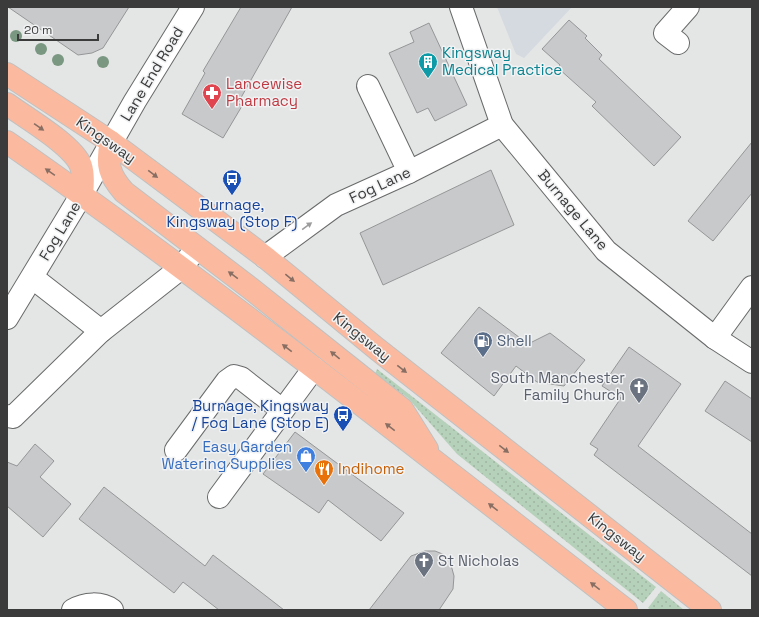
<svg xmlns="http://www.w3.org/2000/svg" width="759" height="617" viewBox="0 0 759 617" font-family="'Space Grotesk',sans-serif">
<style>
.built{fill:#d4dae0}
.grass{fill:url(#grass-dots)}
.building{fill:#c8c9ca;stroke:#959697}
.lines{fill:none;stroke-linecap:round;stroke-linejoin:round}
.minor-casing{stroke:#696a6b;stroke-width:24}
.highway-casing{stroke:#c0c0c0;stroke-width:24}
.minor{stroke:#fff;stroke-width:22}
.highway{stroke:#fbba9f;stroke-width:22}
.tree{fill:#7a9781}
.oneway{fill:#886e63}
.oneway2{fill:#9d9d9d}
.labels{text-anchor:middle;stroke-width:3;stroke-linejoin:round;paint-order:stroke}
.culture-label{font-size:15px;fill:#0d838f;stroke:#f1f2f3;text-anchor:start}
.street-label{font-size:15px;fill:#3b3b3b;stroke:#f1f2f3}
.health-label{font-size:15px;fill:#be3a42;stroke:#f1f2f3;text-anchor:start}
.transit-label{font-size:15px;fill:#164399;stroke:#f1f2f3}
.service-label{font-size:15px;fill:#4e5e75;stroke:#f1f2f3;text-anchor:start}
.worship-label{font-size:15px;fill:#5b616d;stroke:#f1f2f3;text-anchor:end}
.shop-label{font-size:15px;fill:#366cbe;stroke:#f1f2f3;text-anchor:end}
.food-label{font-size:15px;fill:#c56008;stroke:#f1f2f3;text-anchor:start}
</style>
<defs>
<pattern id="grass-dots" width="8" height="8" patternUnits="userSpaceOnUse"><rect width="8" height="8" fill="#b6d1ba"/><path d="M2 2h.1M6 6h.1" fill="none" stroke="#9db4a1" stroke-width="1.8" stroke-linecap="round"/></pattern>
</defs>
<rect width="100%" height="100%" fill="#e4e5e5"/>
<path class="built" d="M497,7H572L524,58L516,54Z"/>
<g class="grass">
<path d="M377,369L656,587L643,603L457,454L408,398L375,374Z"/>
<path d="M661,591L684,610H651L648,608Z"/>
</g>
<g class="building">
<path d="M8,7H129L103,48L92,53L78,55Z"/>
<path d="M241,7H292L238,103L242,106L223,138L182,114L205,73L203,71Z"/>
<path d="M569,20L587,36L585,38L602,55L599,59L681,137L654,166L592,106L596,102L558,68L560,65L542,49Z"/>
<path d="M429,23L467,105L435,121L428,108L417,113L389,53L414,42L410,32Z"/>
<path d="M752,142V193L713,241L688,221Z"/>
<path d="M491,170L514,225L383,285L360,233Z"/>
<path d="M479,307L528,344L550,333L585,360L564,386L537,382L516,366L494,396L441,353Z"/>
<path d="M629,347L681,384L638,446L752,534V576L594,455L598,449L590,444L621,398L602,386Z"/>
<path d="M725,381L752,399V442L705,411Z"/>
<path d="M295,432L404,513L381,541L328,500L319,513L263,474Z"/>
<path d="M35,444L54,461L40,477L71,504L43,537L7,506V462L17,466Z"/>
<path d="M104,487L205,566L213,555L284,610H219L183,582L174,593L79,519Z"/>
<path d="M425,551H435L445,555L451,565L454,576L453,589L439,610H369L411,556Z"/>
</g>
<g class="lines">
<g class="minor-casing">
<g id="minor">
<path d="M461,7L502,125L606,251L715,338L752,362"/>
<path d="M678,43L665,33L688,7"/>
<path d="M368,86L409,172"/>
<path d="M265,257L336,205L409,172L502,125"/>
<path d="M33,278L101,331"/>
<path d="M7,318L82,194L135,101L193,7"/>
<path d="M715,338L752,287"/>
<path d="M7,416L13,417L101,331L181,268L196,249"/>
<path d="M176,450L227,381L234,376L241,378L282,410"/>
<path d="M219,497L314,368"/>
<path d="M73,610C85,603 101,602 112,610"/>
</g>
</g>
<g class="highway-casing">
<g id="highway">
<path d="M7,74L111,142L265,257L377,349L710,610"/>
<path d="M7,104C26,118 73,145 81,166C84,175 83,185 82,194"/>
<path d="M7,142C219,290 422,452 626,610"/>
<path d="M111,142C106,165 109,175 124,192L250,288L402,409L427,449"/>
</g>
</g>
<use href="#minor" class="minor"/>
<use href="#highway" class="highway"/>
</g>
<g class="tree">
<circle cx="16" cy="36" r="6"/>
<circle cx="41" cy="49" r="6"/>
<circle cx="58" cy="60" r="6"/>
<circle cx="103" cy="62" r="6"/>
</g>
<defs><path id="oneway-solid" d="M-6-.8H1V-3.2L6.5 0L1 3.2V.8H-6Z"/></defs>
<g class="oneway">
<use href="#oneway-solid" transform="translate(39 127) rotate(35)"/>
<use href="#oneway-solid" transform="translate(50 172) rotate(-145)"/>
<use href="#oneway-solid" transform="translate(153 174) rotate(37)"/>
<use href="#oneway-solid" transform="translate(233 275) rotate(-144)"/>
<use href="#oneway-solid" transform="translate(290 278) rotate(39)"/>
<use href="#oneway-solid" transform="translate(287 348) rotate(-143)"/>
<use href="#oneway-solid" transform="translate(335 355) rotate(-141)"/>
<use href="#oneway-solid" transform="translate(402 369) rotate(38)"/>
<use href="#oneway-solid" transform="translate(390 427) rotate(-142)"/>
<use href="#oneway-solid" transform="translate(504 449) rotate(38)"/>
<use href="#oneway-solid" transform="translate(493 507) rotate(-142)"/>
<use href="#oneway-solid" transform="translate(595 586) rotate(-142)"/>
</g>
<use class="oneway2" href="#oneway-solid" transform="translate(307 226) rotate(-36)"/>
<defs>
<g id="building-pin" transform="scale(1)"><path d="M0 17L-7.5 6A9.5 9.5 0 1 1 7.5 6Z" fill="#0f9aa8" stroke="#f1f2f3"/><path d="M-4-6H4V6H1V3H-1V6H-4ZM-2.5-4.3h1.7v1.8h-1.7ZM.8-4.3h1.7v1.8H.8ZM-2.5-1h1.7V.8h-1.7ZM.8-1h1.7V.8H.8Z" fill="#fff"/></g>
<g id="pharmacy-pin" transform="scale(1)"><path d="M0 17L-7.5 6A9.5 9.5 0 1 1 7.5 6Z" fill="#e0444e" stroke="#f1f2f3"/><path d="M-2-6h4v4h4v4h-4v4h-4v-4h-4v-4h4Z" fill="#fff"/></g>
<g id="bus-pin" transform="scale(1)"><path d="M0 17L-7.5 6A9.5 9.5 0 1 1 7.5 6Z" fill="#1a4fb4" stroke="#f1f2f3"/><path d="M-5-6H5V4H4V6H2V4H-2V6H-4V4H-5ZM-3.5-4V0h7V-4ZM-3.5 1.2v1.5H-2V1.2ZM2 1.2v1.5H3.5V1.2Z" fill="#fff"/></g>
<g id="fuel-pin" transform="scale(1)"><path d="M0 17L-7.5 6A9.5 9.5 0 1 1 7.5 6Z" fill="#5c6f8a" stroke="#f1f2f3"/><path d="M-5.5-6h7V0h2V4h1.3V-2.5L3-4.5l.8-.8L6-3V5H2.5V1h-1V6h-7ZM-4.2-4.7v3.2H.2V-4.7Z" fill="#fff"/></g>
<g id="church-pin" transform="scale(1)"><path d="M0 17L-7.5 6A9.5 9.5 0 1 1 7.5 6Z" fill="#6b7280" stroke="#f1f2f3"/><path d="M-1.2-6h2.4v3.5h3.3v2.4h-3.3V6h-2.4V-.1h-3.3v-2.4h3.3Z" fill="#fff"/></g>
<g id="shop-pin" transform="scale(1)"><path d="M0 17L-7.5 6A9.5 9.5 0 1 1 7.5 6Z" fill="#3f7fe0" stroke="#f1f2f3"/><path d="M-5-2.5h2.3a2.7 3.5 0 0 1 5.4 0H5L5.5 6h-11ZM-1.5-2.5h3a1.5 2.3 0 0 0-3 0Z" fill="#fff"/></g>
<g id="restaurant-pin" transform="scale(1)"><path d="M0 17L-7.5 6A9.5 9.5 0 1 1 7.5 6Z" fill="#e8710a" stroke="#f1f2f3"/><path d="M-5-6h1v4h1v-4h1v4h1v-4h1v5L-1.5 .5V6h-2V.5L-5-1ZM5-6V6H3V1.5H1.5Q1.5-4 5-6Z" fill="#fff"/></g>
</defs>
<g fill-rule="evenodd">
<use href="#building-pin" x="428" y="62"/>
<use href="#pharmacy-pin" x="212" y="93"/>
<use href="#bus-pin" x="232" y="179"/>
<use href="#fuel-pin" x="483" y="341"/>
<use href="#church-pin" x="639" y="387"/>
<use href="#bus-pin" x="343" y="415"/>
<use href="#shop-pin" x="306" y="456"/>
<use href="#restaurant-pin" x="324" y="469"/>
<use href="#church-pin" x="424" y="561"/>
</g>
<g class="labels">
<g class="culture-label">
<text x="442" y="58">Kingsway<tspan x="442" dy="17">Medical Practice</tspan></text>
</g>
<g class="street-label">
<text transform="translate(152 74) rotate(-59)" y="5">Lane End Road</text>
<text transform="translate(106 140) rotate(35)" y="5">Kingsway</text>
<text transform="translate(380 185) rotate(-25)" y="5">Fog Lane</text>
<text transform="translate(573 210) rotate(50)" y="5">Burnage Lane</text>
<text transform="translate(60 231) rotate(-59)" y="5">Fog Lane</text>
<text transform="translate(362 337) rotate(39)" y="5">Kingsway</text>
<text transform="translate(617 537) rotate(38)" y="5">Kingsway</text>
</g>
<g class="health-label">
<text x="226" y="89">Lancewise<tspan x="226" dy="17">Pharmacy</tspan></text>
</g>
<g class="transit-label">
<text x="232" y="210">Burnage,<tspan x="232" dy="17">Kingsway (Stop F)</tspan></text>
<text x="329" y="411" text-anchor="end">Burnage, Kingsway<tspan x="329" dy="17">/ Fog Lane (Stop E)</tspan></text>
</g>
<g class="service-label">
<text x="497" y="346">Shell</text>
</g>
<g class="worship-label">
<text x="625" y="383">South Manchester<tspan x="625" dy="17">Family Church</tspan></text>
<text x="438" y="566" text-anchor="start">St Nicholas</text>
</g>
<g class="shop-label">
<text x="292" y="452">Easy Garden<tspan x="292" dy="17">Watering Supplies</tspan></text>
</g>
<g class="food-label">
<text x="338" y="474">Indihome</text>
</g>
</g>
<rect width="759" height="617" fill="none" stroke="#3b3b3b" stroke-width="16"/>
<path d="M18 34v6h80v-6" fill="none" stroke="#3b3b3b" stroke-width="2"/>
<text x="24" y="34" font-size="12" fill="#3b3b3b" stroke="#f1f2f3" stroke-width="3" paint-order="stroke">20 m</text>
</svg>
